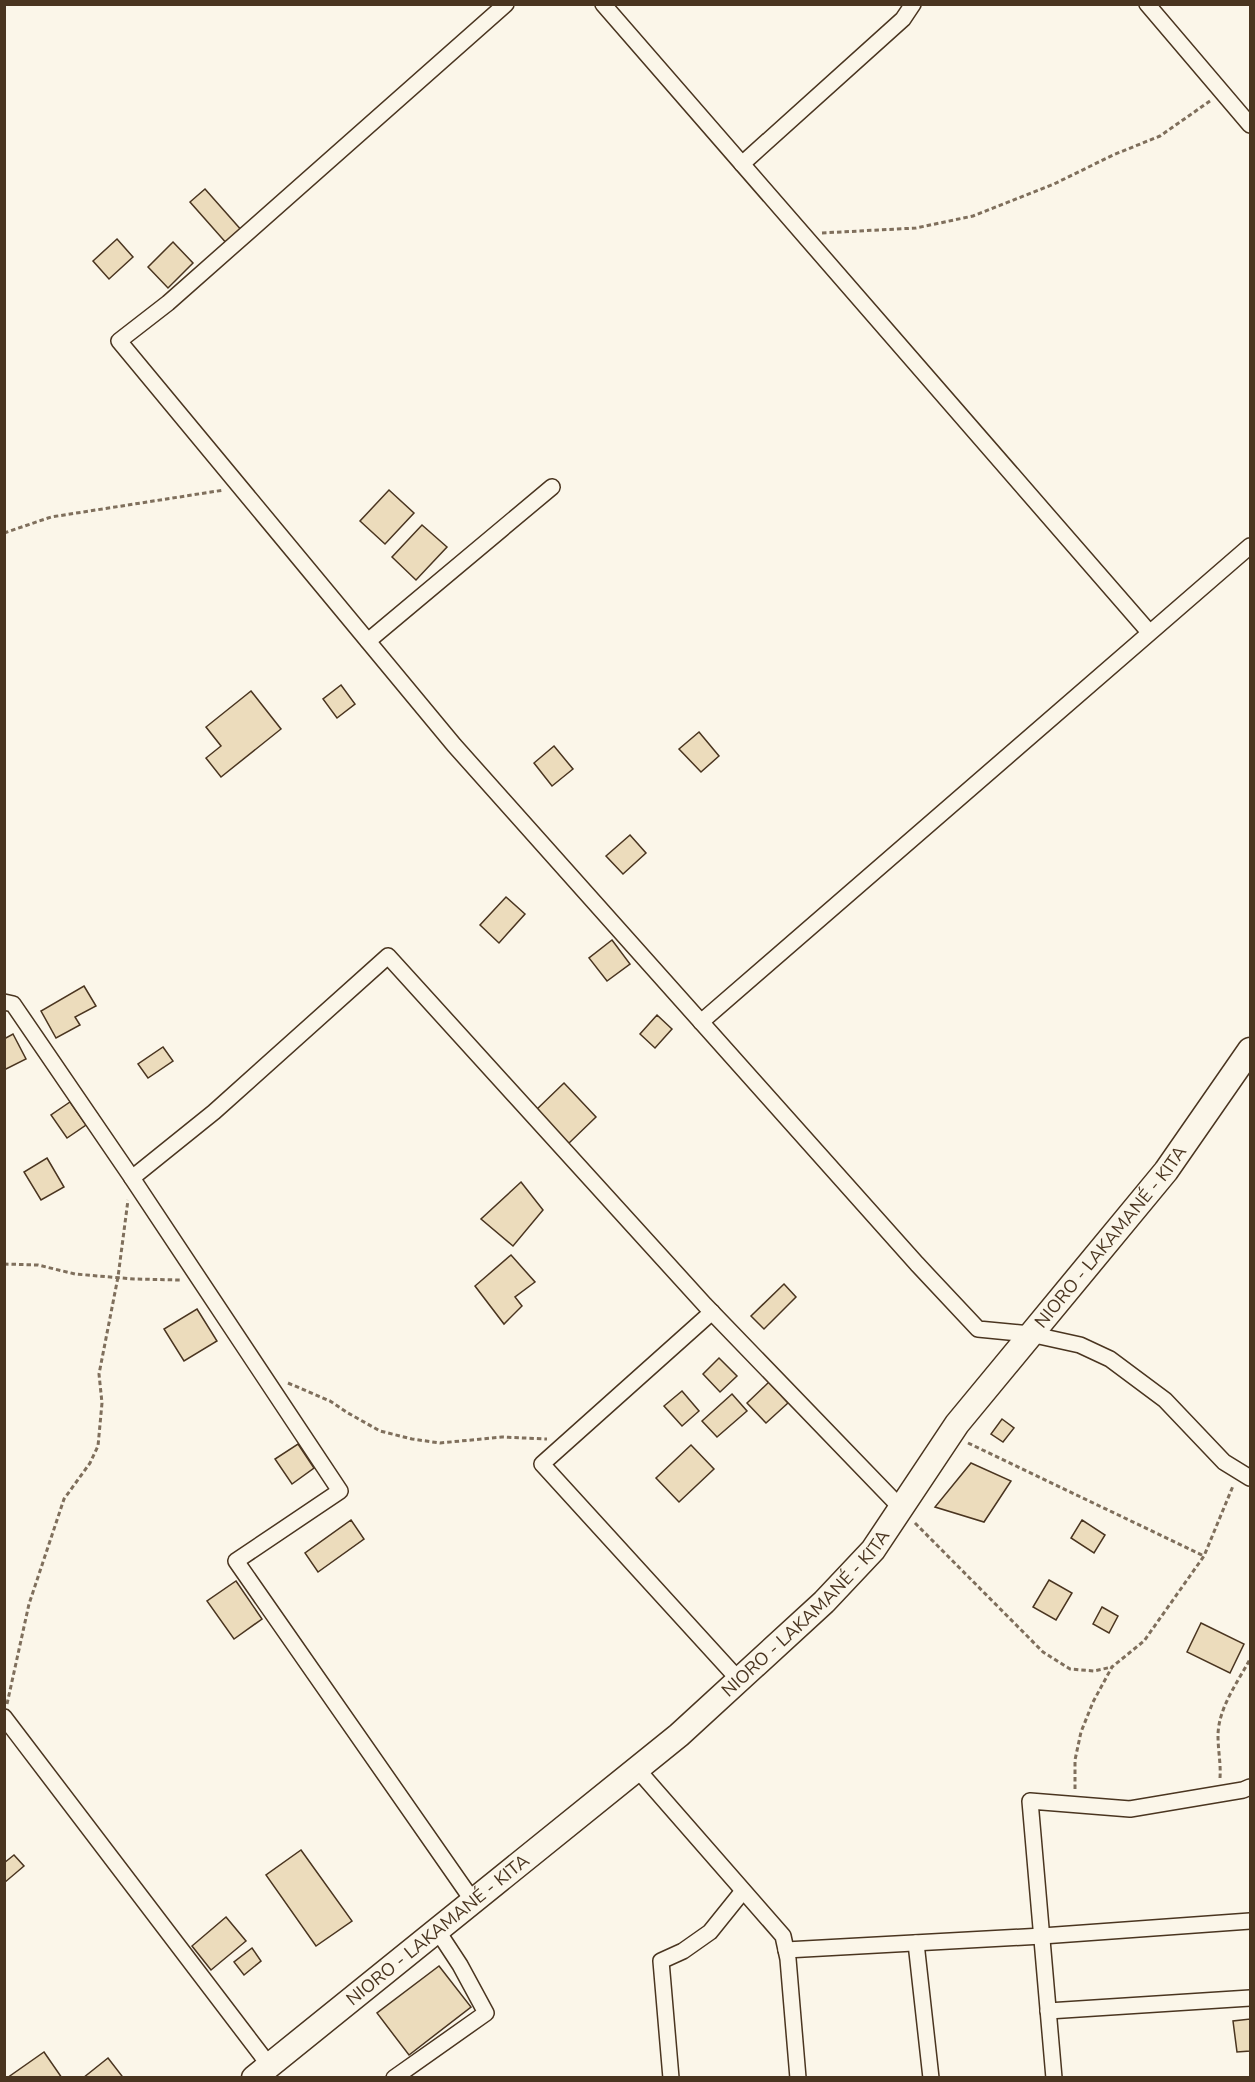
<svg xmlns="http://www.w3.org/2000/svg" width="1255" height="2082" viewBox="0 0 1255 2082" font-family="'Nunito Sans',sans-serif">
<style>
.building{fill:#ecdcbc;stroke:#4a3520;stroke-width:1.5}
.lines{fill:none;stroke-linecap:round;stroke-linejoin:round}
.minor-casing{stroke:#4a3520;stroke-width:18}
.primary-casing{stroke:#4a3520;stroke-width:27}
.path{stroke:#7f6f5c;stroke-width:3;stroke-dasharray:4.5 3;stroke-linecap:butt}
.minor{stroke:#fbf6e9;stroke-width:15}
.primary{stroke:#fbf6e9;stroke-width:24}
.labels{text-anchor:middle;stroke-width:4.5;stroke-linejoin:round;paint-order:stroke}
.street-label{font-size:18px;fill:#4a3520;stroke:#fbf6e9}
</style>
<rect width="100%" height="100%" fill="#fbf6e9"/>
<g class="building">
<path d="M205,189L243,232L228,245L190,202Z"/>
<path d="M117,239L133,257L109,279L93,261Z"/>
<path d="M173,242L193,263L168,288L148,267Z"/>
<path d="M389,490L414,513L385,544L360,521Z"/>
<path d="M422,525L447,547L416,580L392,557Z"/>
<path d="M341,685L355,704L337,718L323,699Z"/>
<path d="M251,691L281,729L221,777L206,758L221,746L206,727Z"/>
<path d="M699,732L719,756L701,772L679,749Z"/>
<path d="M554,746L573,769L552,786L534,763Z"/>
<path d="M630,835L646,853L623,874L606,856Z"/>
<path d="M506,897L525,914L499,943L480,925Z"/>
<path d="M612,940L630,964L607,981L589,958Z"/>
<path d="M84,986L96,1006L75,1017L80,1025L56,1038L41,1011Z"/>
<path d="M657,1015L672,1029L655,1048L640,1034Z"/>
<path d="M13,1034L26,1059L4,1070V1039Z"/>
<path d="M163,1047L173,1061L148,1078L138,1064Z"/>
<path d="M564,1083L596,1117L568,1144L535,1111Z"/>
<path d="M70,1102L86,1125L67,1138L51,1115Z"/>
<path d="M47,1158L64,1187L41,1200L24,1172Z"/>
<path d="M521,1182L543,1210L513,1246L481,1219Z"/>
<path d="M511,1255L535,1282L515,1297L522,1306L504,1324L475,1286Z"/>
<path d="M784,1284L796,1297L764,1329L751,1316Z"/>
<path d="M197,1309L217,1341L184,1361L164,1329Z"/>
<path d="M719,1358L737,1376L720,1392L703,1374Z"/>
<path d="M769,1382L788,1403L766,1423L747,1403Z"/>
<path d="M682,1391L699,1411L682,1426L664,1406Z"/>
<path d="M732,1394L747,1411L717,1437L702,1421Z"/>
<path d="M1002,1419L1014,1428L1003,1442L991,1434Z"/>
<path d="M298,1444L314,1468L292,1484L275,1459Z"/>
<path d="M691,1445L714,1469L679,1502L656,1478Z"/>
<path d="M971,1463L1011,1481L984,1522L935,1507Z"/>
<path d="M351,1520L364,1539L318,1572L305,1553Z"/>
<path d="M1082,1520L1105,1535L1094,1553L1071,1538Z"/>
<path d="M1049,1580L1072,1593L1056,1620L1033,1607Z"/>
<path d="M236,1581L262,1619L234,1639L207,1601Z"/>
<path d="M1102,1607L1118,1616L1109,1633L1093,1624Z"/>
<path d="M1201,1623L1244,1644L1230,1673L1187,1652Z"/>
<path d="M301,1850L352,1921L316,1946L266,1875Z"/>
<path d="M14,1855L24,1866L4,1883V1863Z"/>
<path d="M226,1917L246,1941L211,1970L192,1946Z"/>
<path d="M252,1948L261,1961L244,1975L234,1962Z"/>
<path d="M439,1966L471,2007L409,2055L377,2013Z"/>
<path d="M1250,2019V2051L1237,2052L1233,2021Z"/>
<path d="M44,2052L62,2078H7Z"/>
<path d="M108,2058L122,2076L121,2078H83Z"/>
</g>
<g class="lines">
<g class="minor-casing">
<g id="minor">
<path d="M506,4L168,303L119,341L454,745L917,1264L978,1329L1030,1334L1080,1345L1110,1359L1165,1400L1224,1462L1250,1478"/>
<path d="M603,4L1149,632"/>
<path d="M1147,4L1250,125"/>
<path d="M742,164L903,19L913,4"/>
<path d="M368,641L552,487"/>
<path d="M4,1002L13,1004L132,1178"/>
<path d="M701,1022L1250,546"/>
<path d="M712,1312L542,1464L739,1680"/>
<path d="M4,1717L269,2065"/>
<path d="M637,1769L783,1936L788,1959L798,2078"/>
<path d="M473,1901L236,1561L340,1491L132,1178L214,1112L388,956L705,1305L901,1508"/>
<path d="M916,1943L931,2078"/>
<path d="M786,1950L1042,1936L1250,1921"/>
<path d="M1048,2011L1250,1998"/>
<path d="M394,2078L486,2013L460,1965L437,1930"/>
<path d="M671,2078L661,1961L683,1951L710,1932L743,1891"/>
<path d="M1054,2078L1030,1801L1130,1809L1243,1790L1250,1787"/>
</g>
</g>
<g class="primary-casing">
<g id="primary">
<path id="s1" d="M254,2078L679,1735L824,1602L873,1550L957,1424L1166,1171L1250,1050"/>
</g>
</g>
<g class="path">
<path d="M822,233L916,228L973,216L1054,184L1113,155L1160,136L1210,101"/>
<path d="M4,533L51,517L224,490"/>
<path d="M4,1264L38,1265L75,1274L134,1279L181,1280"/>
<path d="M288,1383L330,1401L348,1413L380,1431L412,1439L440,1443L502,1437L547,1439"/>
<path d="M968,1443L1204,1556"/>
<path d="M915,1523L1043,1652L1070,1669L1094,1671L1112,1667"/>
<path d="M7,1704L29,1604L64,1499L90,1463L98,1446L102,1403L99,1374L118,1277L128,1200"/>
<path d="M1220,1778C1221,1764 1218,1750 1218,1736C1218,1708 1238,1682 1250,1659"/>
<path d="M1075,1789V1760L1081,1732L1093,1702L1112,1667L1144,1641L1204,1556L1233,1486"/>
</g>
<use href="#minor" class="minor"/>
<use href="#primary" class="primary"/>
</g>
<g class="labels">
<g class="street-label">
<text dy="6" stroke="none"><textPath href="#s1" startOffset="1208">NIORO - LAKAMANÉ - KITA</textPath></text>
<text dy="6" stroke="none"><textPath href="#s1" startOffset="722">NIORO - LAKAMANÉ - KITA</textPath></text>
<text dy="6" stroke="none"><textPath href="#s1" startOffset="236">NIORO - LAKAMANÉ - KITA</textPath></text>
</g>
</g>
<rect width="1255" height="2082" fill="none" stroke="#4a3520" stroke-width="12"/>
</svg>
